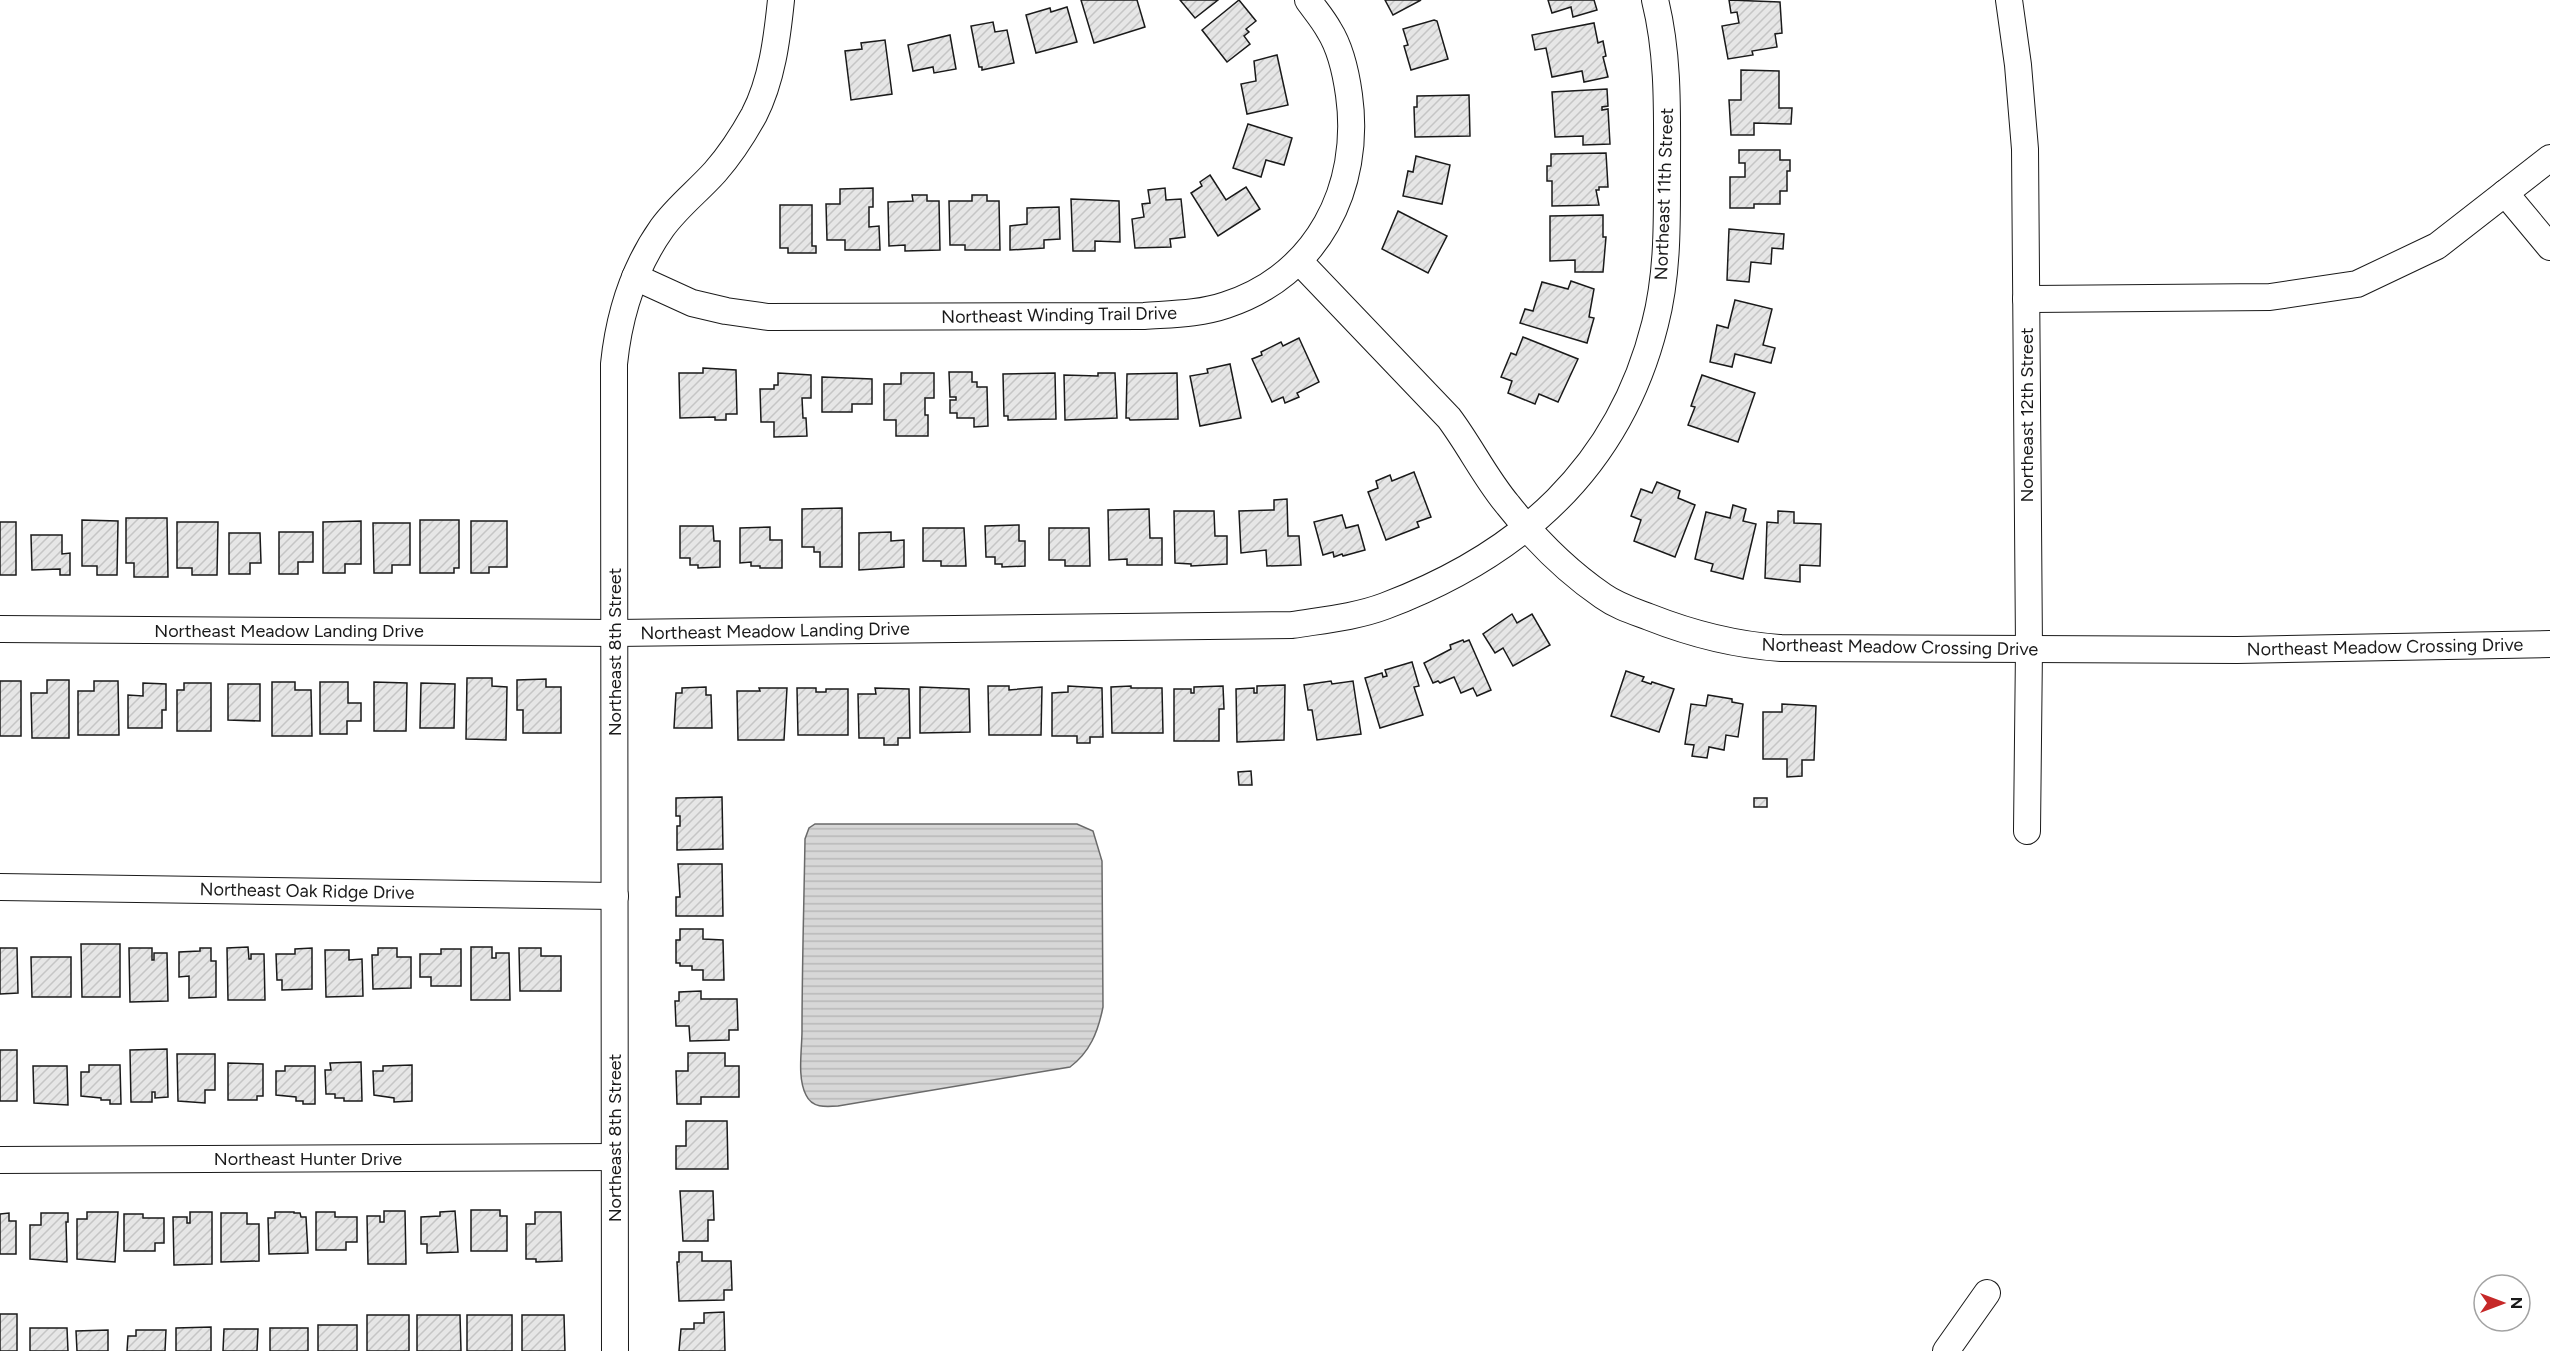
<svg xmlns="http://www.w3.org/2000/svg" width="2550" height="1351" viewBox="0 0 2550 1351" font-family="Figtree,sans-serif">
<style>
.water{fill:url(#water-rules);stroke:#6a6a6a;stroke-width:1.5}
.building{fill:url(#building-hatch);stroke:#1a1a1a;stroke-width:1.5}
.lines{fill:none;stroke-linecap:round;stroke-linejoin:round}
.minor-casing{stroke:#1a1a1a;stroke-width:28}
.minor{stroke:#fff;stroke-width:26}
.labels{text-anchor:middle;stroke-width:4.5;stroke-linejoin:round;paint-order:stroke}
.street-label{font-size:18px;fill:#1a1a1a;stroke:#fff}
</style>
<defs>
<pattern id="water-rules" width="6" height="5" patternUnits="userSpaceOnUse" patternTransform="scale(1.5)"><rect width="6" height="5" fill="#d7d7d7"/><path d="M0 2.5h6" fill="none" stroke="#b8b8b8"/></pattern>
<pattern id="building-hatch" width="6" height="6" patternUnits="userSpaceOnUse" patternTransform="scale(1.5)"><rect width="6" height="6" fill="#e6e6e6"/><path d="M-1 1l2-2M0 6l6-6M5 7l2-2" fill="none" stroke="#c5c5c5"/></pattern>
</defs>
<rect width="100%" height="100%" fill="#fff"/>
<path class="water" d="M815,824H1077L1093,831L1102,861L1103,1007C1098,1032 1090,1052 1070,1067L838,1106C825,1107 812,1108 806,1095C797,1078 802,1050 802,1031C802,967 804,903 805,839L809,828Z"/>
<g class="building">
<path d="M1081,0H1137L1145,27L1094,43Z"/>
<path d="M1180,0H1218L1195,18Z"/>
<path d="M1239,0L1256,21L1246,29L1249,32L1244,36L1250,44L1227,62L1202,30Z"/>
<path d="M1385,0H1421L1393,15Z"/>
<path d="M1548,0H1594L1597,10L1573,17L1571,7L1552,13Z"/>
<path d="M1729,0L1780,2L1782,33L1775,34L1777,47L1752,51L1753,55L1728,59L1722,26L1739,23L1737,12L1731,13Z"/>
<path d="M1067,7L1077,42L1036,53L1026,15L1050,8L1051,12Z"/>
<path d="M1434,20L1437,21L1448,59L1411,70L1404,46L1408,45L1403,29Z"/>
<path d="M993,22L995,32L1007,30L1014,63L982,70V67H979L971,26Z"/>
<path d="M1594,23L1598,43L1603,41L1606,56L1603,57L1608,77L1584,82L1582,71L1552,77L1546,48L1535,50L1532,35Z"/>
<path d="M950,35L956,69L934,73L933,67L913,71L908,45Z"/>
<path d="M885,40L892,94L851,100L845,51L862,49L861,43Z"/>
<path d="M1277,55L1288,105L1247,114L1241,84L1256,81L1254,61Z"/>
<path d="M1741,70L1779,71V108H1792L1791,124L1754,123V135H1731L1729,100H1741Z"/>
<path d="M1607,89L1608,106L1602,107V110L1608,109L1610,144L1583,145V136L1555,137L1552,92Z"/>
<path d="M1469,95L1470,136L1415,137L1414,107H1417V96Z"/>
<path d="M1248,124L1292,138L1284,165L1266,160L1261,177L1233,168Z"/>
<path d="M1739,150H1780V160H1790V171H1787V191H1780V204H1754V208H1730V177H1745V163H1739Z"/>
<path d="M1606,153L1608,187H1599V190H1596L1599,205L1552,206V181H1547V166H1551V154Z"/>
<path d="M1416,156L1450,165L1442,204L1403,196L1408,171L1413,172Z"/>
<path d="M1210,175L1226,200L1246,187L1260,209L1218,236L1191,193L1202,186L1200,182Z"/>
<path d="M873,188V207H869V227L879,226L880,250H845V240H827L826,204H840V189Z"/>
<path d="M1165,188L1166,200L1181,199L1185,237L1170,239L1171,247L1135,248L1132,219L1144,217L1142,204L1150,203L1148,190Z"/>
<path d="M912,195H927V201H939L940,250L905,251V245L889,246L888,202L913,201Z"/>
<path d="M972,195H987V201H999L1000,250H965V245H950L949,201H972Z"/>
<path d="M1071,199L1119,201L1120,242L1095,241V251H1073Z"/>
<path d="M780,205H812V246H816V253H788V248H780Z"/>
<path d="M1059,207L1060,239L1044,240V248L1010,250V226L1027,224V208Z"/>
<path d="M1398,211L1447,236L1428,273L1382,249Z"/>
<path d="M1603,215V237H1606L1603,272H1575V260L1550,261V216Z"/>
<path d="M1729,229L1784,234L1783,249L1772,248L1771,264L1751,262L1749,282L1727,280Z"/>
<path d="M1571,281L1594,289L1589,317L1594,318L1587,343L1520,323L1525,309L1533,311L1542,282L1568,289Z"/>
<path d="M1735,300L1772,309L1763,345L1775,348L1771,363L1735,354L1732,367L1710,362L1717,325L1728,328Z"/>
<path d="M1523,337L1578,359L1558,402L1539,394L1535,404L1508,393L1512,381L1501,377L1511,353L1516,355Z"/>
<path d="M1299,338L1319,382L1297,393L1299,397L1285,403L1283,397L1272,402L1252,359L1262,355L1261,352L1281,342L1283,346Z"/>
<path d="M1230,364L1241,418L1200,426L1190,376L1208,373L1207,369Z"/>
<path d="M703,368L736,370L737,414H726V420H715V417L680,418L679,373H703Z"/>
<path d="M949,372H972V382H977V387H987L988,426L974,427V418H957V413H950V400H956V397H950Z"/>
<path d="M778,373L811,375V398H802L803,418H806L807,436L774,437V422H761L760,389H774V385H778Z"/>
<path d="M901,373H934V398H925V415H928V436H896V420H884V384H901Z"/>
<path d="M1055,373L1056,419L1008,420V416H1004L1003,374Z"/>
<path d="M1098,373H1115L1117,418L1065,420L1064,375L1098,376Z"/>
<path d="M1177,373L1178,419L1130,420L1129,418H1126L1127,374Z"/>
<path d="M1702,375L1755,393L1738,442L1688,425L1695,407L1691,406Z"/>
<path d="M822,377L872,379V404H852V412H822Z"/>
<path d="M1414,472L1431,517L1417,522L1419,527L1386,540L1368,492L1378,488L1376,481L1390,475L1392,481Z"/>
<path d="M1657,482L1680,491L1678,498L1695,505L1675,557L1634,541L1641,520L1631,516L1641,489L1652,493Z"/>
<path d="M1287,499L1288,536H1299L1301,565L1267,566L1266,550L1241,553L1239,511L1274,510V500Z"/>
<path d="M1733,505L1746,509L1743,521L1756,524L1743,579L1711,571L1713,564L1695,559L1706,512L1730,518Z"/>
<path d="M842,508V567H820V552H814V547H802V509Z"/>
<path d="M1149,509L1150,538H1162V565H1127V559L1109,560L1108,510Z"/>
<path d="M1174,511H1214L1215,536H1227V564L1191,566V564L1175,563Z"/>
<path d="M1778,511L1794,512V523L1821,524L1820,566L1800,565V582L1765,578L1767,522L1778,523Z"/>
<path d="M1342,515L1346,528L1358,525L1365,550L1343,556L1342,554L1334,557L1333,552L1323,555L1314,522Z"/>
<path d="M126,518H167L168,577H134V563H126Z"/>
<path d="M82,520L118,521L117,575H97V566H82Z"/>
<path d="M420,520H459V568H454V573H420Z"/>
<path d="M361,521V564H345V573H323V522Z"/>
<path d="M471,521H507V567H489V573H471Z"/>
<rect x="0" y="522" width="16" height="53"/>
<path d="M177,522H218L217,575H192V568H177Z"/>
<path d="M373,523H410V565H392V573H374Z"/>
<path d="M1019,525V541H1025V566L1002,567V564H995V557H986L985,526Z"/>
<path d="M680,526H713L714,541H720V567L698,568V565H690V558H680Z"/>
<path d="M770,527V540H782V568H760V566H751V562L740,563V528Z"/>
<path d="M923,528H964L966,566H941V561H923Z"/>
<path d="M1049,528H1089L1090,566H1065V560H1049Z"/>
<path d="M279,532H313V562H298V574H279Z"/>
<path d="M891,532V541L904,540V567L859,570V533Z"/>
<path d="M229,533H260L261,563H250V574H229Z"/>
<path d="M31,535H62V554L70,553V575H60V569L32,570Z"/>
<path d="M1512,614L1517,623L1532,614L1550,645L1513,666L1503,648L1495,653L1483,634Z"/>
<path d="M1463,640L1464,642L1469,640L1491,690L1477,696L1473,688L1461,693L1454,677L1440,683L1438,681L1433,683L1424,663L1451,649L1450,645Z"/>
<path d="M1412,662L1419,686L1414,687L1423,715L1380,728L1365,678L1382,673L1383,677L1387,676L1385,670Z"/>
<path d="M1626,671L1644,677L1642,681L1651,684L1652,682L1674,689L1659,732L1611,716Z"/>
<path d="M467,678H492V686L507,687L506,740L466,739Z"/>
<path d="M546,679V687H561V733H523V710H517V680Z"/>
<path d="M47,680H69V738H32L31,693H47Z"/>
<rect x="0" y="681" width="21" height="55"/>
<path d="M94,681H118L119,735H78V691H94Z"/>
<path d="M1331,681L1332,684L1353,681L1361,734L1317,740L1312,710H1308L1304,685Z"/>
<path d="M272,682H295V690H311L312,736H272Z"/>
<path d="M320,682H348V703H361V721H347V734H320Z"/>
<path d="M374,682L407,683L406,731H374Z"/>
<path d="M143,683L166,684V710H162V728H128V695L143,696Z"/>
<path d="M184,683H211V731H177V690H184Z"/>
<path d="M421,683L455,684L454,728H420Z"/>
<path d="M228,684H260V721L228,720Z"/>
<path d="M1285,685L1284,740L1237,742L1236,689L1254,688V693H1257V686Z"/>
<path d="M988,686H1009V690L1042,687L1041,735H989Z"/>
<path d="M1068,686L1102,688L1103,737H1090V743H1077V736H1052V693L1068,692Z"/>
<path d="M1131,686V688H1162L1163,733H1112L1111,687Z"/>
<path d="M1223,686L1224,709H1219V741H1174V689H1191V693H1194V687Z"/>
<path d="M706,687V695H711L712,728H674L676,693H682V688Z"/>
<path d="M920,687L969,689L970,732L920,733Z"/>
<path d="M759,688H787L784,740H738L737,691H760Z"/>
<path d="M797,688H816V692H826V689H848V735H798Z"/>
<path d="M875,688L909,689L910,738H898V745H884V738H859L858,694H876Z"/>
<path d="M1708,695L1732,699V702L1743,704L1738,737L1726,735L1724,750L1709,747L1707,758L1692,756L1694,745L1685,744L1691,704L1706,706Z"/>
<path d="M1782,704L1816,706L1814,760H1802V776L1787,777V759H1763V712H1782Z"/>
<path d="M1251,771L1252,785H1239L1238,772Z"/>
<path d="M722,797L723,849L677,850V826H680V816H676V798Z"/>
<rect x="1754" y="798" width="13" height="9"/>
<path d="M678,864H722L723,916H676V897H680Z"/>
<path d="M680,929H703V939L723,940L724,980H703V970H692V966H680V963H676V940H680Z"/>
<path d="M81,944H120V997H82Z"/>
<path d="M248,947L249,959H251V954H264L265,1000H228L227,948Z"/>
<path d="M471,947H492V958H496V953H509L510,1000H471Z"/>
<path d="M0,948H17L18,993L0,994Z"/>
<path d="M129,948H152V960H154V953H167L168,1001L130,1002Z"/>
<path d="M200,948H211V961H216V997L189,998V976L179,977V952L200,951Z"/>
<path d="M312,948V989L282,990V980H277L276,954H295V949Z"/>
<path d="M378,948H397V957H411V988L373,989L372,955H378Z"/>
<path d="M519,948H541V956H561V991H520Z"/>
<path d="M441,949H461V986H431V977H420V954H441Z"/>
<path d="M325,950H349V960L362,959L363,996L326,997Z"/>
<path d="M31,957H71V997H32Z"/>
<path d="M701,991V999H737L738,1030H729V1040L690,1041L689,1026H676L675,1001H679V992Z"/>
<path d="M167,1049L168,1097L155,1098V1092H152V1102H131L130,1050Z"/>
<rect x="0" y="1050" width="17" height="51"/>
<path d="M688,1053H725V1066H739V1097H701V1104H677L676,1071H688Z"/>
<path d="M177,1054H215V1090H205V1103L178,1101Z"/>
<path d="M361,1062L362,1101H344V1098H335V1094H326L325,1070H331L330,1063Z"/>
<path d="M228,1063L263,1064V1096H257V1100H228Z"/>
<path d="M89,1065H120L121,1104H110V1100H101V1098L81,1096V1072H89Z"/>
<path d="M412,1065V1101L394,1102V1098L374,1095L373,1071H383V1066Z"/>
<path d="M33,1066H67L68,1105L34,1103Z"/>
<path d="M285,1066H315V1104H303V1101H296V1097L276,1095V1071H285Z"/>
<path d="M686,1121H727L728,1169H676V1146H686Z"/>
<path d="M680,1191H713L714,1220H708V1241H683Z"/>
<path d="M471,1210H500V1216H507V1251H471Z"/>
<path d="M384,1211H405L406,1264H368L367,1216H380V1222H384Z"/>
<path d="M455,1211L458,1252L427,1253V1244H421V1217L440,1216V1212Z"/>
<path d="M87,1212H118L115,1262L77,1259V1219H87Z"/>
<path d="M190,1212H212V1264L174,1265L173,1217H187V1223H190Z"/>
<path d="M275,1212H294V1213H300L301,1217H306L308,1253L269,1254L268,1218H275Z"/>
<path d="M316,1212H335V1217H357V1242H346V1250H316Z"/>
<path d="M535,1212H561L562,1261L536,1262V1259H526V1224H535Z"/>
<path d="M9,1213V1221H16V1254H0V1214Z"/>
<path d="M41,1213H68V1222H66L67,1262L30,1259V1225H41Z"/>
<path d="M221,1213H247V1224H259V1261L221,1262Z"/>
<path d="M124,1214H143V1218H164V1243H155V1251H124Z"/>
<path d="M679,1252H702V1261H731L732,1290H724V1300L679,1301L677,1262H679Z"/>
<path d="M724,1312L725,1351H679L681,1329H694V1323H704V1313Z"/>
<rect x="0" y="1314" width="17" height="37"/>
<rect x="367" y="1315" width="42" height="36"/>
<path d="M417,1315H460L461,1351H417Z"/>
<rect x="467" y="1315" width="45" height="36"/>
<path d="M522,1315H564L565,1351H522Z"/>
<rect x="318" y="1325" width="39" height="26"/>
<path d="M211,1327V1351H176V1328Z"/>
<path d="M30,1328H67L68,1351H30Z"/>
<rect x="270" y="1328" width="38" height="23"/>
<path d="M224,1329H258L257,1351H223Z"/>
<path d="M108,1330V1351H77L76,1331Z"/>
<path d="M136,1330H166L165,1351H127L128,1336H136Z"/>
</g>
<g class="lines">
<g class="minor-casing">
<g id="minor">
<path d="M2009,0L2018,65L2025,149L2029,648L2027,831"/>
<path d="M2505,193L2550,247"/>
<path d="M1300,262L1449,418C1470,446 1486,479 1508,505C1534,538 1568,572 1603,596C1617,606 1633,611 1649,617C1692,634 1735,645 1781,648L2237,650L2550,644"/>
<path d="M635,277L692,303L726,311L768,317L1144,316C1171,314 1200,314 1226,305C1317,275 1362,188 1349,95C1346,73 1341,49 1329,30C1323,19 1315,10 1308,0"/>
<path d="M2026,299L2270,297L2357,284L2437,246L2550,158"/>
<path d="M0,629L615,633L1292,625C1323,620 1356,617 1385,606C1520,555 1619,468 1655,324C1668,274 1667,222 1667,171C1667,114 1669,56 1655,0"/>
<path d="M0,887L615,896"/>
<path d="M0,1160L615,1157"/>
<path d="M615,1351L614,364C619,315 633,269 662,228C677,207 698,191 715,172C730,155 743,135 754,115C772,80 777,39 781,0"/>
<path d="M1946,1351L1987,1293"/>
</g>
</g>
<use href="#minor" class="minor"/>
</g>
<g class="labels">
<g class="street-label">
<text transform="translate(1664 194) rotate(-88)" y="6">Northeast 11th Street</text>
<text transform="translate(1059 315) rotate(-1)" y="6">Northeast Winding Trail Drive</text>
<text transform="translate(2027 415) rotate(-90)" y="6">Northeast 12th Street</text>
<text x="289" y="637">Northeast Meadow Landing Drive</text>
<text transform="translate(775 631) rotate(-1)" y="6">Northeast Meadow Landing Drive</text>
<text transform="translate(1900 647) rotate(1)" y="6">Northeast Meadow Crossing Drive</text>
<text transform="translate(2385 647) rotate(-1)" y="6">Northeast Meadow Crossing Drive</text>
<text transform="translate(615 652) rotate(-90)" y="6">Northeast 8th Street</text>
<text transform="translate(307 891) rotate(1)" y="6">Northeast Oak Ridge Drive</text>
<text transform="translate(615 1138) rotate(-90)" y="6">Northeast 8th Street</text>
<text x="308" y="1165">Northeast Hunter Drive</text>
</g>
</g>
<g transform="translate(2502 1303) rotate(90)"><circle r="28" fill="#ffffff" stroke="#a3a3a3" stroke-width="1.5"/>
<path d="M0-4.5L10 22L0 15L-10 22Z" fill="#c62828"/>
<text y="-9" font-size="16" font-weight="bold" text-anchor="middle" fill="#1a1a1a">N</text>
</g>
</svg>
